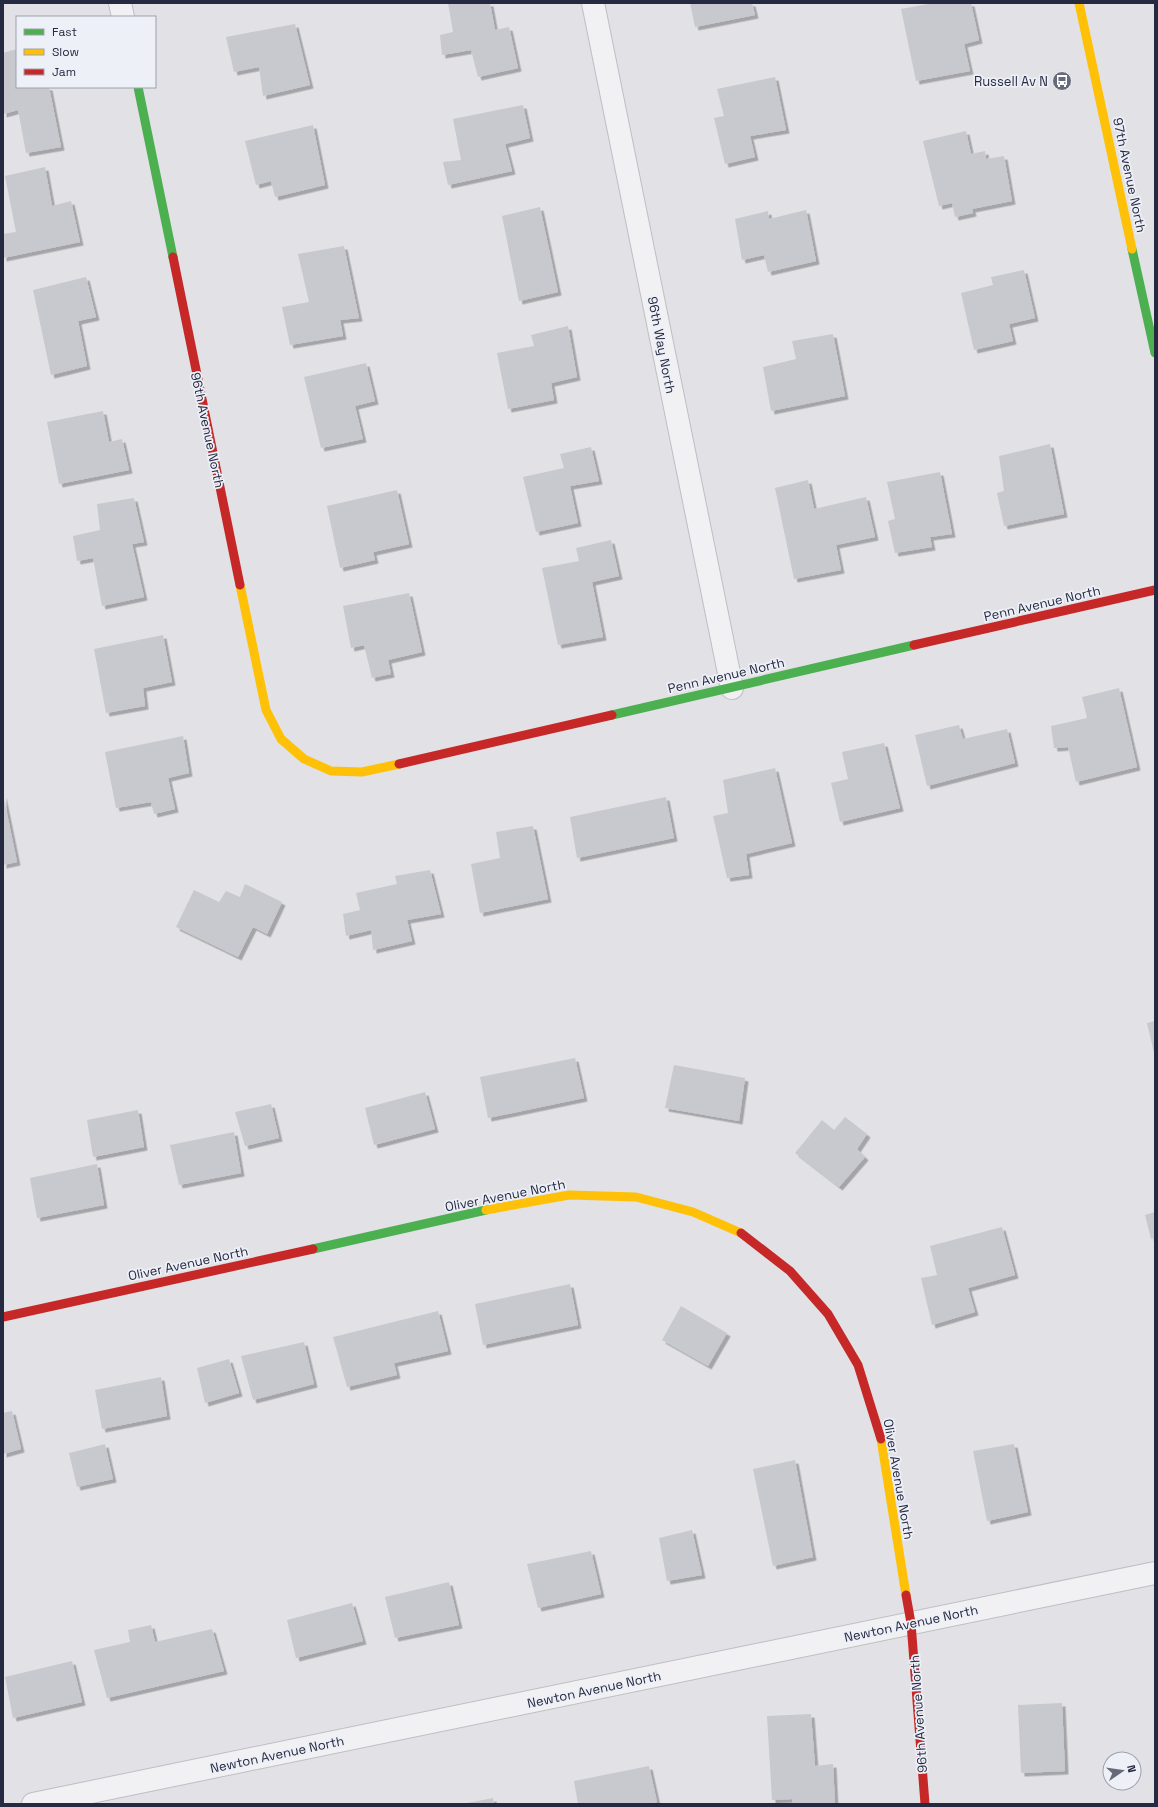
<svg xmlns="http://www.w3.org/2000/svg" width="1158" height="1807" viewBox="0 0 1158 1807" font-family="'Space Grotesk',sans-serif">
<style>
.building{fill:#c8c9ce;filter:url(#shadow)}
.lines{fill:none;stroke-linecap:round;stroke-linejoin:round}
.street-casing{stroke:#bebec4;stroke-width:24}
.street{stroke:#f1f1f3;stroke-width:22}
.fast{stroke:#4caf50;stroke-width:9}
.slow{stroke:#ffc107;stroke-width:9}
.jam{stroke:#c62828;stroke-width:9}
.labels{text-anchor:middle;stroke-width:3.5;stroke-linejoin:round;paint-order:stroke}
.poi-label{font-size:13px;fill:#262a41;stroke:#eef0f7;text-anchor:end}
.street-label{font-size:13px;fill:#262a41;stroke:#eef0f7}
</style>
<defs>
<filter id="shadow"><feDropShadow dx="3.5" dy="3.5" stdDeviation="0" flood-color="#0004"/></filter>
</defs>
<rect width="100%" height="100%" fill="#e1e1e6"/>
<g class="building">
<path d="M448,3H490L495,30L509,27L518,68L478,77L471,50L442,55L440,35L453,32Z"/>
<path d="M690,3H752L755,15L695,27Z"/>
<path d="M934,3H971L979,40L964,44L970,71L916,81L901,9Z"/>
<path d="M295,24L310,85L263,96L259,67L234,72L226,37Z"/>
<path d="M17,49V87H49L61,147L26,153L18,110L3,114V53Z"/>
<path d="M775,77L786,130L750,136L755,157L725,164L714,118L724,116L717,89Z"/>
<path d="M523,105L530,138L505,144L512,171L448,185L443,162L461,160L453,119Z"/>
<path d="M313,125L325,185L275,197L271,181L256,185L245,141Z"/>
<path d="M966,131L971,154L985,151L986,159L1004,156L1012,201L972,209L973,213L955,217L952,203L939,206L923,141Z"/>
<path d="M45,167L52,206L71,201L80,242L3,258V234L16,232L5,176Z"/>
<path d="M540,207L558,292L519,301L502,216Z"/>
<path d="M806,210L816,261L768,272L764,255L742,260L735,219L768,211L769,219Z"/>
<path d="M344,246L359,318L340,320L343,336L290,345L282,307L309,302L298,254Z"/>
<path d="M1024,270L1035,318L1009,324L1013,341L974,350L961,293L993,285L991,277Z"/>
<path d="M86,277L96,317L78,321L87,366L51,375L33,290Z"/>
<path d="M568,326L577,377L551,383L554,400L508,409L497,353L534,346L531,335Z"/>
<path d="M833,334L845,396L771,411L763,367L796,359L792,341Z"/>
<path d="M366,363L375,401L355,406L363,439L321,448L304,377Z"/>
<path d="M103,411L109,442L122,439L129,470L59,484L47,422Z"/>
<path d="M1050,444L1064,514L1004,526L997,493L1004,491L999,456Z"/>
<path d="M591,447L599,481L570,486L578,523L536,532L523,477L564,468L560,454Z"/>
<path d="M940,472L952,534L930,537L932,547L895,553L888,521L895,519L887,482Z"/>
<path d="M808,480L814,509L866,497L875,537L836,545L841,570L794,579L775,488Z"/>
<path d="M397,490L409,544L373,552L375,560L340,568L327,506Z"/>
<path d="M134,498L144,542L132,544L144,597L102,606L93,558L77,561L73,536L100,530L97,504Z"/>
<path d="M611,540L619,576L592,582L603,637L558,645L542,568L579,561L576,548Z"/>
<path d="M409,593L422,652L388,660L391,674L372,678L364,645L351,648L343,606Z"/>
<path d="M163,635L172,682L143,688L145,706L106,713L94,649Z"/>
<path d="M1119,688L1137,767L1076,782L1068,747L1054,748L1051,726L1087,718L1082,697Z"/>
<path d="M959,725L963,739L1007,729L1015,763L927,786L915,735Z"/>
<path d="M183,736L189,773L168,778L175,809L154,814L151,802L116,808L105,752Z"/>
<path d="M884,743L900,808L840,822L831,783L848,779L842,752Z"/>
<path d="M775,768L792,843L746,854L749,875L727,878L713,816L728,813L723,780Z"/>
<path d="M3,794L17,862L3,865Z"/>
<path d="M666,797L674,838L577,858L570,817Z"/>
<path d="M533,826L548,899L480,913L471,864L500,858L496,832Z"/>
<path d="M430,870L441,914L407,920L412,941L373,950L371,930L346,936L343,914L360,910L356,893L397,884L395,876Z"/>
<path d="M245,884L282,902L267,934L253,927L238,957L176,927L194,890L219,902L226,891L240,897Z"/>
<path d="M1155,1021V1053H1154L1147,1023Z"/>
<path d="M575,1058L584,1098L488,1118L480,1077Z"/>
<path d="M674,1065L745,1078L739,1121L665,1108Z"/>
<path d="M425,1092L435,1129L374,1145L365,1108Z"/>
<path d="M271,1104L279,1138L245,1146L235,1112Z"/>
<path d="M138,1110L144,1147L93,1157L87,1120Z"/>
<path d="M845,1117L867,1134L857,1149L865,1157L839,1187L795,1153L822,1120L834,1130Z"/>
<path d="M234,1132L241,1173L179,1185L170,1145Z"/>
<path d="M97,1164L104,1205L37,1218L30,1178Z"/>
<path d="M1155,1212V1238L1151,1239L1145,1215Z"/>
<path d="M1002,1227L1015,1275L968,1288L975,1312L932,1325L921,1278L937,1275L930,1246Z"/>
<path d="M570,1284L578,1325L483,1345L475,1304Z"/>
<path d="M681,1306L727,1333L708,1366L662,1340Z"/>
<path d="M438,1311L448,1351L394,1363L397,1375L347,1387L333,1337Z"/>
<path d="M304,1342L314,1384L253,1400L241,1356Z"/>
<path d="M229,1359L239,1393L205,1403L197,1368Z"/>
<path d="M161,1377L167,1416L102,1429L95,1390Z"/>
<path d="M12,1411L21,1449L3,1454V1413Z"/>
<path d="M105,1444L113,1479L77,1487L69,1453Z"/>
<path d="M1014,1444L1028,1512L987,1521L973,1451Z"/>
<path d="M795,1460L813,1557L773,1566L753,1469Z"/>
<path d="M692,1530L702,1575L667,1581L659,1538Z"/>
<path d="M591,1551L601,1594L538,1608L527,1564Z"/>
<path d="M449,1582L459,1625L395,1638L385,1597Z"/>
<path d="M352,1603L363,1641L296,1658L287,1620Z"/>
<path d="M151,1625L155,1642L212,1629L224,1671L107,1698L94,1650L130,1642L128,1630Z"/>
<path d="M72,1661L82,1702L13,1718L5,1677Z"/>
<path d="M1062,1703L1065,1771L1021,1773L1018,1705Z"/>
<path d="M811,1714L815,1766L833,1764L835,1804H792V1799L772,1800L767,1716Z"/>
<path d="M649,1766L657,1802L649,1804H578L574,1781Z"/>
<path d="M493,1798L494,1804H467V1803Z"/>
</g>
<g class="lines">
<g class="street-casing">
<g id="street">
<path d="M120,3L123,17"/>
<path d="M593,3L732,688"/>
<path d="M33,1804L1155,1573"/>
</g>
</g>
<use href="#street" class="street"/>
<g class="fast">
<path d="M138,87L173,257"/>
<path d="M1132,249L1155,353"/>
<path d="M612,715L914,645"/>
<path d="M313,1249L486,1210"/>
</g>
<g class="slow">
<path d="M1079,3L1132,249"/>
<path d="M240,585L266,710L281,739L304,759L331,771L362,772L399,764"/>
<path d="M486,1210L569,1195L636,1197L693,1212L741,1233"/>
<path d="M881,1439L906,1595"/>
</g>
<g class="jam">
<path d="M173,257L240,585"/>
<path d="M914,645L1155,590"/>
<path d="M399,764L612,715"/>
<path d="M741,1233L790,1271L828,1314L858,1365L881,1439"/>
<path d="M3,1317L313,1249"/>
<path d="M906,1595L911,1623L925,1804"/>
</g>
</g>
<defs>
<g id="bus-disc" transform="scale(1)"><circle r="9.5" fill="#676a7b" stroke="#eef0f7"/><path d="M-5-6H5V4H4V6H2V4H-2V6H-4V4H-5ZM-3.5-4V0h7V-4ZM-3.5 1.2v1.5H-2V1.2ZM2 1.2v1.5H3.5V1.2Z" fill="#fff"/></g>
</defs>
<g fill-rule="evenodd">
<use href="#bus-disc" x="1062" y="81"/>
</g>
<g class="labels">
<g class="poi-label">
<text x="1048" y="86">Russell Av N</text>
</g>
<g class="street-label">
<text transform="translate(1130 175) rotate(78)" y="5">97th Avenue North</text>
<text transform="translate(662 345) rotate(79)" y="5">96th Way North</text>
<text transform="translate(208 430) rotate(78)" y="5">96th Avenue North</text>
<text transform="translate(1042 603) rotate(-13)" y="5">Penn Avenue North</text>
<text transform="translate(726 675) rotate(-13)" y="5">Penn Avenue North</text>
<text transform="translate(505 1195) rotate(-11)" y="5">Oliver Avenue North</text>
<text transform="translate(188 1263) rotate(-12)" y="5">Oliver Avenue North</text>
<text transform="translate(899 1479) rotate(80)" y="5">Oliver Avenue North</text>
<text transform="translate(911 1623) rotate(-12)" y="5">Newton Avenue North</text>
<text transform="translate(594 1689) rotate(-12)" y="5">Newton Avenue North</text>
<text transform="translate(918 1714) rotate(-94)" y="5">96th Avenue North</text>
<text transform="translate(277 1754) rotate(-12)" y="5">Newton Avenue North</text>
</g>
</g>
<rect width="1158" height="1807" fill="none" stroke="#262a41" stroke-width="8"/>
<rect x="16" y="16" width="140" height="72" fill="#eef0f7" stroke="#9ea1ae"/>
<rect x="24" y="29" width="20" height="6" fill="#4caf50" stroke="#9ea1ae"/>
<text x="52" y="36" font-size="12" fill="#262a41">Fast</text>
<rect x="24" y="49" width="20" height="6" fill="#ffc107" stroke="#9ea1ae"/>
<text x="52" y="56" font-size="12" fill="#262a41">Slow</text>
<rect x="24" y="69" width="20" height="6" fill="#c62828" stroke="#9ea1ae"/>
<text x="52" y="76" font-size="12" fill="#262a41">Jam</text>
<g transform="translate(1122 1771) rotate(77)"><circle r="19" fill="#eef0f7" stroke="#9ea1ae"/>
<path d="M0-3L7 15L0 10L-7 15Z" fill="#676a7b"/>
<text y="-6" font-size="11" font-weight="bold" text-anchor="middle" fill="#262a41">N</text>
</g>
</svg>
